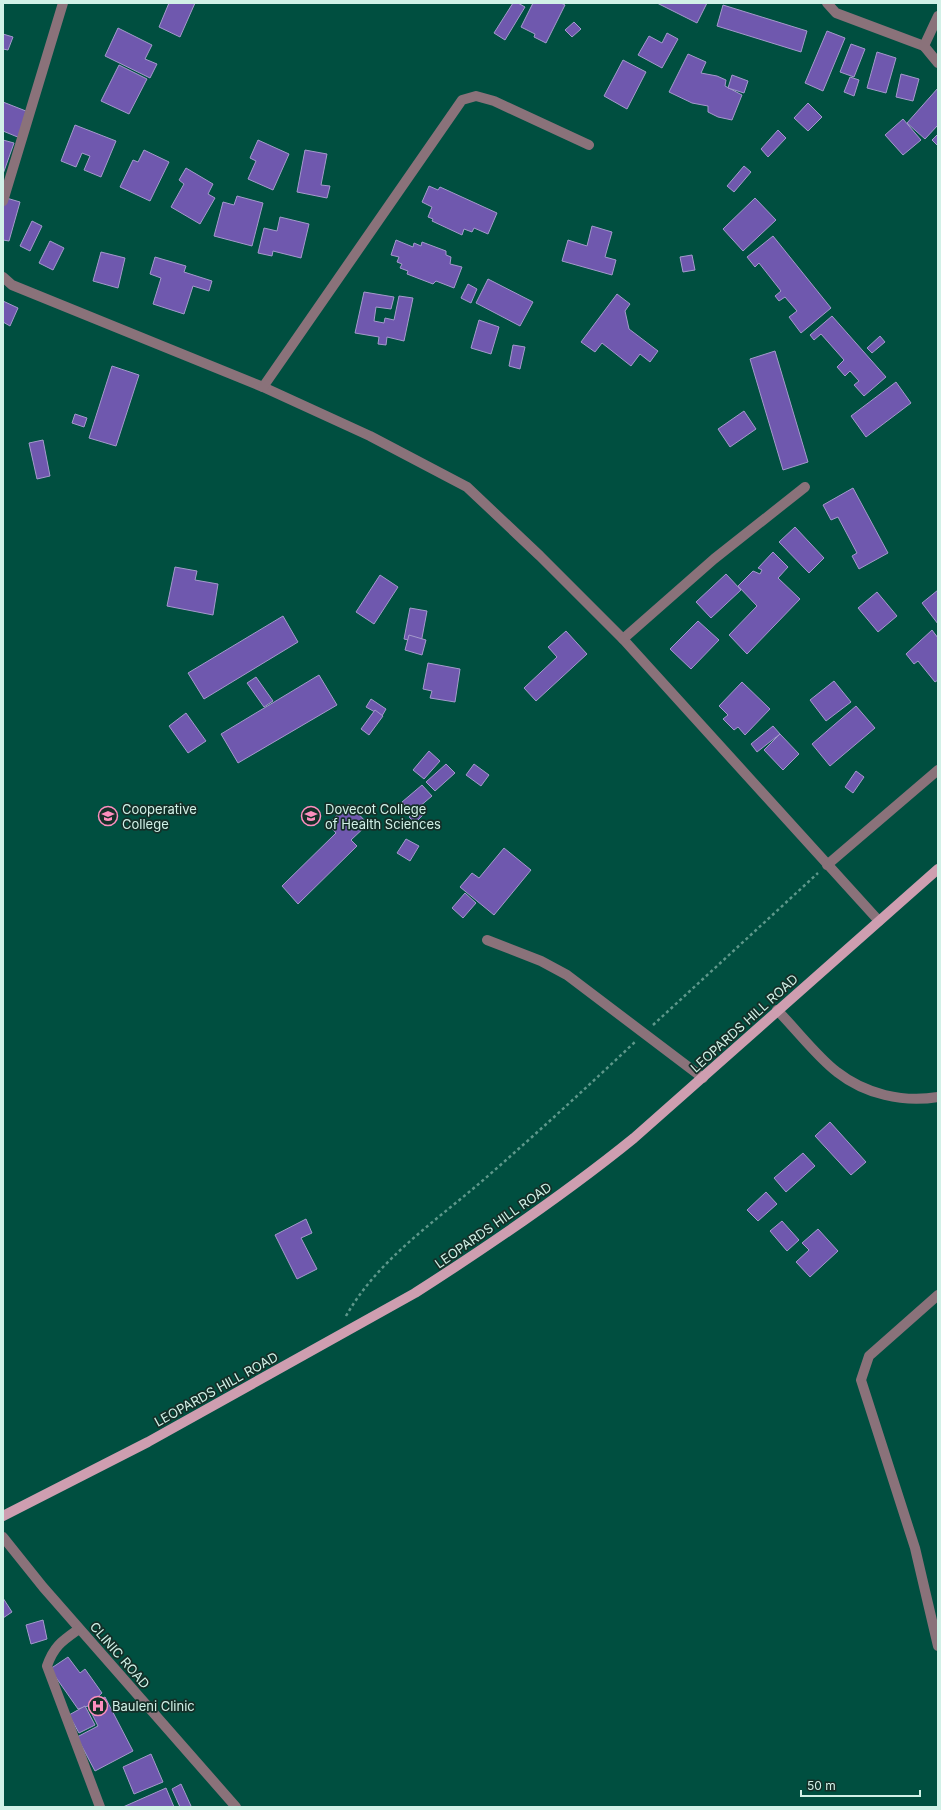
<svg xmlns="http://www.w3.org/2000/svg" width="941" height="1810" viewBox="0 0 941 1810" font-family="Inter,sans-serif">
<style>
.building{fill:#6f58ae;stroke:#a49acc}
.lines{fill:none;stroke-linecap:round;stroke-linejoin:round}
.path{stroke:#5e988b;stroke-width:2.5;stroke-dasharray:3 3;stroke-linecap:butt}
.minor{stroke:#8a727a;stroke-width:10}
.major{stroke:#ce9eb0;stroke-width:10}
.labels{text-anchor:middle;stroke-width:3.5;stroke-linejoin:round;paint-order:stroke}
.poi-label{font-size:13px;fill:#d1f1e7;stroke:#142f28;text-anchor:start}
.street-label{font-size:13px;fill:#d1f1e7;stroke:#142f28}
</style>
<rect width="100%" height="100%" fill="#004f40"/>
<g class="building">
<path d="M169,3H195L180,37L159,27Z"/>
<path d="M513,3H518L525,7L505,40L494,33Z"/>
<path d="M533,3H561L565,5L546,43L534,37L535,34L521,27Z"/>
<path d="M657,3H707L697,23Z"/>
<path d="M723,5L807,31L801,52L717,26Z"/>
<path d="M574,22L581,29L572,37L565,30Z"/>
<path d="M118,28L152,45L145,59L157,64L150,78L105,56Z"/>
<path d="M827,31L845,38L823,91L805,83Z"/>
<path d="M667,33L678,39L662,68L638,55L649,36L662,43Z"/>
<path d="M3,34L13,37L8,50L3,49Z"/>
<path d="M851,44L865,49L854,77L840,72Z"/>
<path d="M877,52L896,58L886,93L867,88Z"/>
<path d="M688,54L706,62L701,73L717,76L726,80L725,86L742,95L732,120L718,117L708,112V106L692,103L669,92Z"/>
<path d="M623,60L646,72L627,109L604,96Z"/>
<path d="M119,65L147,79L129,114L101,101Z"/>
<path d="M901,74L919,79L913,101L896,97Z"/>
<path d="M732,75L748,81L744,93L728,88Z"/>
<path d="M850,77L859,80L854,96L844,92Z"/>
<path d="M938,88V125L925,139L907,123Z"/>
<path d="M3,102L31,113L20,138L3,131Z"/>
<path d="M808,103L822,117L808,131L794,118Z"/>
<path d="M903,119L921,140L903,155L885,135Z"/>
<path d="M75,125L116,141L101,177L84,170L90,156L82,153L76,167L61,161Z"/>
<path d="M778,130L786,138L768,157L761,149Z"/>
<path d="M938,134V146L932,140Z"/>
<path d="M3,140L14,143L3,174Z"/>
<path d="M258,140L289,154L273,190L248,179L256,161L250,158Z"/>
<path d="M144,150L169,162L150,201L120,187L133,160L138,162Z"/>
<path d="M305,150L327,154L321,185L330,186L327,198L297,192Z"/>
<path d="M744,166L751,172L734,192L727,186Z"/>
<path d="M186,168L213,184L208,194L215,198L200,224L171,207L184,184L179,180Z"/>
<path d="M429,186L438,190L440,187L497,213L488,234L474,228L472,232L464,229L462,235L432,221L433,219L428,217L432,207L422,202Z"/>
<path d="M237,196L263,203L252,246L214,236L223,202L234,205Z"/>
<path d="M3,197L20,202L9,241L3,240Z"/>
<path d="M755,198L776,220L743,251L723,229Z"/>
<path d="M280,217L309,224L301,258L273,251L272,256L258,253L264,228L277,231Z"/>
<path d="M32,221L42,226L30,251L20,246Z"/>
<path d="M592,226L612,232L605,257L616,260L612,275L562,261L568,240L587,246Z"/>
<path d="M773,236L831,308L801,333L789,317L797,311L785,297L779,301L775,296L781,291L759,263L755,267L747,257Z"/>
<path d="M396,240L413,247L414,243L421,246L422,242L446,251V255L451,257L450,264L462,267L454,288L436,281L433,284L407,274L408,271L400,268L402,264L397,262L399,257L391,255Z"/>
<path d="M50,241L64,248L53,270L39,263Z"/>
<path d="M101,252L125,258L118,288L93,281Z"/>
<path d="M692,255L695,270L683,272L680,257Z"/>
<path d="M155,257L186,266L184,272L212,281L209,291L193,286L184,314L153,304L161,278L150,274Z"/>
<path d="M488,279L533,302L520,326L476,303Z"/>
<path d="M468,284L477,289L471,303L461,298Z"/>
<path d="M364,292L394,297L391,309L376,307L374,321L384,323L385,318L394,320L399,296L413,298L404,341L387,337L386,345L378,344L379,337L355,333Z"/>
<path d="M617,294L630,304L625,311L629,329L658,351L650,362L640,354L631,366L602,343L595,352L581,342Z"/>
<path d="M3,301L18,308L10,326L3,322Z"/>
<path d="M832,316L886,377L864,396L854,385L859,381L850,371L845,376L837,367L844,360L821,334L814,340L810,335Z"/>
<path d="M479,320L499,327L491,354L471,348Z"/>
<path d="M880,336L885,342L872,353L867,348Z"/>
<path d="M513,345L525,347L520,369L509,366Z"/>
<path d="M775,351L808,462L783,470L750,359Z"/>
<path d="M112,366L139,375L116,446L89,438Z"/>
<path d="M896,382L911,403L866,437L851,416Z"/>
<path d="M744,411L756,429L730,447L718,429Z"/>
<path d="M75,414L87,418L84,427L72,423Z"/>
<path d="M43,440L50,476L37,479L29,443Z"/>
<path d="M853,488L888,553L859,569L852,556L857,553L838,517L831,520L823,505Z"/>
<path d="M795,527L824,558L809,573L779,542Z"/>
<path d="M773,552L788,567L778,578L800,599L747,654L729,635L757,606L738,586L753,571L760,574L762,570L758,568Z"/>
<path d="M175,567L197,571L195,580L218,584L213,615L167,606Z"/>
<path d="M726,574L741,590L711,618L696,602Z"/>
<path d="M380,575L398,587L374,624L356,612Z"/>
<path d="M938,590V624L922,603Z"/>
<path d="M877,592L897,616L878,632L858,608Z"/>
<path d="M410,608L427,611L421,643L404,639Z"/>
<path d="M283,616L298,642L204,699L188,673Z"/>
<path d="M698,621L719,640L691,669L670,649Z"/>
<path d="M932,630L938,638V680L935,682L918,661L914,664L906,654Z"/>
<path d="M566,631L587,654L536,701L524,688L557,657L548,647Z"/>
<path d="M409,635L426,640L422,655L405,650Z"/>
<path d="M428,663L460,669L455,702L430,698L432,691L423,689Z"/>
<path d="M319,675L337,705L238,763L221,734Z"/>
<path d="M256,677L273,701L264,707L247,683Z"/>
<path d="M834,681L851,702L826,721L810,700Z"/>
<path d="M742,682L770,709L745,735L738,727L734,730L723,719L728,715L719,706Z"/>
<path d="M371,699L386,709L382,716L366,707Z"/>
<path d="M856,706L875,728L830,766L812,744Z"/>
<path d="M375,710L383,716L369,735L361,729Z"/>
<path d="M186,713L206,741L188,753L169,726Z"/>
<path d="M773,726L780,734L757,752L751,744Z"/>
<path d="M780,734L799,754L783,770L764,750Z"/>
<path d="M429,751L440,761L424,779L413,770Z"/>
<path d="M446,764L455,773L435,791L426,782Z"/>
<path d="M474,764L489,775L481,786L466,775Z"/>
<path d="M856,771L864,777L853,793L845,787Z"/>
<path d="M422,785L432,796L412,813L402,802Z"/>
<path d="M349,804L368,824L351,840L357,846L298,904L282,886L336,833L328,824Z"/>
<path d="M421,805L427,811L415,823L409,817Z"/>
<path d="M406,839L419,846L410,861L397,853Z"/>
<path d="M504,848L531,870L494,915L460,887L472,873L479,878Z"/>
<path d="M465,893L476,903L463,918L452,908Z"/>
<path d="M830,1122L866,1162L851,1175L815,1136Z"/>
<path d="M803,1153L815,1166L786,1192L774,1178Z"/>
<path d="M766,1192L777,1204L758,1221L747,1210Z"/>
<path d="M306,1219L312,1233L301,1238L317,1269L297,1279L275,1235Z"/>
<path d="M782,1221L799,1240L787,1251L770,1231Z"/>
<path d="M818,1229L838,1251L810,1277L796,1262L809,1250L802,1243Z"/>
<path d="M3,1598L12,1612L3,1618Z"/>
<path d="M43,1620L47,1639L31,1644L26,1625Z"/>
<path d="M68,1657L80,1673L85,1669L102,1693L88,1706L78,1709L50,1669Z"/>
<path d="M105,1697L133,1751L95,1771L77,1737L98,1726L88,1706Z"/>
<path d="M85,1706L95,1725L79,1733L69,1715Z"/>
<path d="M151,1754L163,1782L134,1794L123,1767Z"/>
<path d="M181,1784L191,1806L189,1807H180L172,1789Z"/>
<path d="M166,1788L174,1807H123Z"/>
</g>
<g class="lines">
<g class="path">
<path d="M653,1025L818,873"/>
<path d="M346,1316C377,1261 433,1223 481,1182C534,1136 585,1089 636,1041"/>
</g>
<g class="minor">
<path d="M827,3L836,13L924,46"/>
<path d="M938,16L924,46L938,63"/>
<path d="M3,201L63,3"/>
<path d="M3,277L12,285L263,387L370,436L467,487L540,556L623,639L879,921"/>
<path d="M263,387L462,100L476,96L494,101L589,145"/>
<path d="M623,639L714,559L805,487"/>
<path d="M827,865L938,770"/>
<path d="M487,940L541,961L567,975L703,1078"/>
<path d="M777,1010C795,1028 817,1057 837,1072C865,1094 903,1103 938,1097"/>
<path d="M938,1295L869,1356L861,1380L915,1548L938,1646"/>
<path d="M3,1537L43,1587L236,1807"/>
<path d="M79,1629C62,1641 54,1646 47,1666L100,1807"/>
</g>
<path class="major" d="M3,1516L148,1442L415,1293C490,1245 565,1194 634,1138L938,869"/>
</g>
<defs>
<g id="university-ring" transform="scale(1)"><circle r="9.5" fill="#142f28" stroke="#fd8ebe" stroke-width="1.5"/><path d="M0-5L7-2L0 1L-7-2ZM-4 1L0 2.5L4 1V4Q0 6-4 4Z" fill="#fd8ebe"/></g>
<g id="hospital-ring" transform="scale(1)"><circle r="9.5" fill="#142f28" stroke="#fd8ebe" stroke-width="1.5"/><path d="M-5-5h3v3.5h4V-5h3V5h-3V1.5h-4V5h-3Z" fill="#fd8ebe"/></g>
</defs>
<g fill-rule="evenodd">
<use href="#university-ring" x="108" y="816"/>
<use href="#university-ring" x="311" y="816"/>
<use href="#hospital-ring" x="98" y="1706"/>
</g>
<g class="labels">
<g class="poi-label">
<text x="122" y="814">Cooperative<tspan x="122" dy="15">College</tspan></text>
<text x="325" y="814">Dovecot College<tspan x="325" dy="15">of Health Sciences</tspan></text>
<text x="112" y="1711">Bauleni Clinic</text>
</g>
<g class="street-label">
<text transform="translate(744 1023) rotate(-42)" y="5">LEOPARDS HILL ROAD</text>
<text transform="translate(493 1225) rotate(-35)" y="5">LEOPARDS HILL ROAD</text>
<text transform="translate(216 1389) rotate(-29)" y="5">LEOPARDS HILL ROAD</text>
<text transform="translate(120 1655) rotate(49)" y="5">CLINIC ROAD</text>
</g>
</g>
<rect width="941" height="1810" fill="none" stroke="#d1f1e7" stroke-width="8"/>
<path d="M801 1790v6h119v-6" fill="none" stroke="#d1f1e7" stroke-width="2"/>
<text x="807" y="1790" font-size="12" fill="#d1f1e7" stroke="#142f28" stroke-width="3" paint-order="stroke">50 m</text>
</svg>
